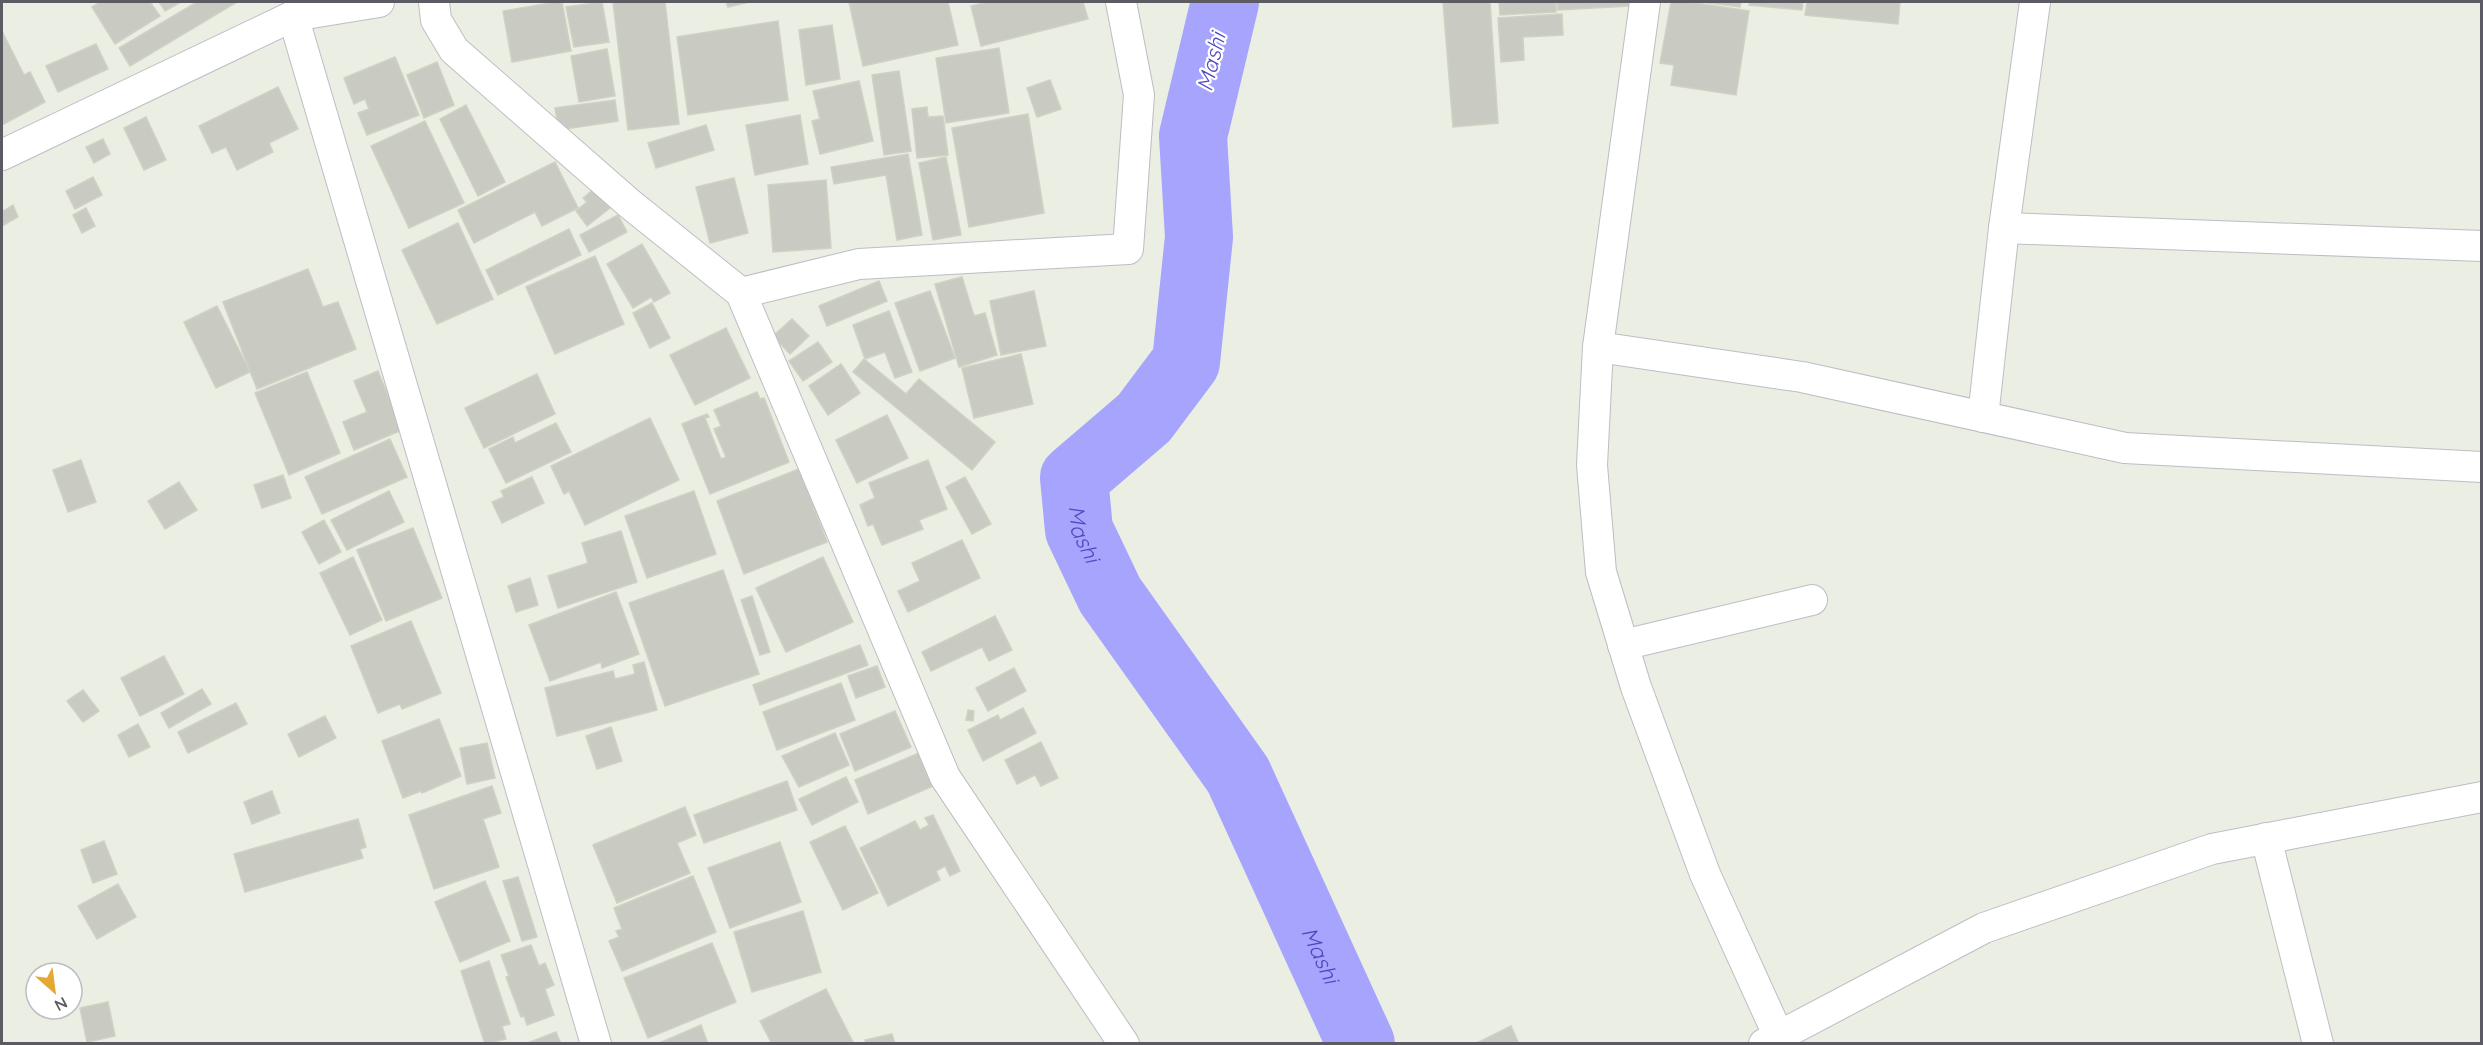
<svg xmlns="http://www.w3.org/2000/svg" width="2483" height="1045" viewBox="0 0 2483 1045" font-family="Quicksand,sans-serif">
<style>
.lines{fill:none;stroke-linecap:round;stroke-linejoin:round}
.river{stroke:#a6a4fd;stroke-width:68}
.building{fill:#c9cac2;stroke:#ced2c2;stroke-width:1.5}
.street-casing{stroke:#bebdc4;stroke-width:32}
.street{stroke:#fff;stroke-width:30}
.labels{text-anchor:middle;stroke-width:4.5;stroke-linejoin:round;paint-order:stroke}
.water-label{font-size:22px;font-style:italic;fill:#5247c0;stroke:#fff}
</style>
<rect width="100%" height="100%" fill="#eaeee3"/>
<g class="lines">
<path class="river" id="s1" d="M1225,2L1193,136L1199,237L1186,362L1144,418L1074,478L1079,530L1110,595L1238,775L1361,1044"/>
</g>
<g class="building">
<path d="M100,2H150L160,16L115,44L92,7Z"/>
<path d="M159,2H181L165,11Z"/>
<path d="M197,2H237L130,66L119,48Z"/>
<path d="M556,2H562L571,51L512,62L503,11Z"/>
<path d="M602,2L609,42L574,47L566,7Z"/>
<path d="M613,2H665L679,124L628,130Z"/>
<path d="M726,2H749L728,7Z"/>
<path d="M849,2H948L958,45L863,66Z"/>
<path d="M988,2H1083L1088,19L981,46L971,6Z"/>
<path d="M1443,2H1490L1498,123L1453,127Z"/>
<path d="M1499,2H1556V12L1500,15Z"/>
<path d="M1557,2H1629V6L1558,10Z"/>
<path d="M1671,2H1689L1749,11L1736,95L1671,85L1674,65L1660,63Z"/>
<path d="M1702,2H1741L1740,7Z"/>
<path d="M1750,2H1803L1802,10L1749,5Z"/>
<path d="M1807,2H1900L1898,24L1805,15Z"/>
<path d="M1562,14L1563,35L1523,37L1524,60L1501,62L1498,18Z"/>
<path d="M778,21L788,100L688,115L677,37Z"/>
<path d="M832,25L840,79L806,85L799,30Z"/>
<path d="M2,31L24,75L30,72L45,102L2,125Z"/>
<path d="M96,44L108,69L58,92L46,66Z"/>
<path d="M999,48L1009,113L946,123L936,58Z"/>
<path d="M607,49L615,96L579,102L571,56Z"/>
<path d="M395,57L419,115L367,135L358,113L369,109L365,99L354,104L344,78Z"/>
<path d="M437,62L454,105L424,118L407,75Z"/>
<path d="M899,71L911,151L884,155L872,75Z"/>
<path d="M1050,80L1061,109L1037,117L1027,88Z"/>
<path d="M859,81L873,141L820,154L812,121L820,119L813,91Z"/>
<path d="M278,87L298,129L269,143L273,152L237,170L226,147L212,153L199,126Z"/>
<path d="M615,100L618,121L559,130L555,108Z"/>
<path d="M466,105L505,182L478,196L440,119Z"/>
<path d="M927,107L928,117L943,116L948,155L917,158L912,109Z"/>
<path d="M1028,114L1044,213L969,227L952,128Z"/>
<path d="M800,115L808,164L755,175L746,125Z"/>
<path d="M146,117L166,160L144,170L124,128Z"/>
<path d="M425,121L464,203L409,228L371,146Z"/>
<path d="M706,125L714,150L656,168L648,143Z"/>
<path d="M103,139L110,154L94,163L86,147Z"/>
<path d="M908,154L922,235L897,240L886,175L834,184L831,167Z"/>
<path d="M946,157L961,235L933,240L919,163Z"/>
<path d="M555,162L578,208L542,226L535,212L474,243L458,210Z"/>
<path d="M93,177L102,195L75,209L66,191Z"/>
<path d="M734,178L748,233L710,243L696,187Z"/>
<path d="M826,180L831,248L773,252L768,185Z"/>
<path d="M594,189L610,208L587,226L576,211L587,202L583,198Z"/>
<path d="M13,205L18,217L2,226V212Z"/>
<path d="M86,208L95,226L82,233L73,215Z"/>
<path d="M618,215L627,232L589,252L580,235Z"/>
<path d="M458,223L493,299L437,324L402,250Z"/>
<path d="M569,229L581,255L498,295L486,270Z"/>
<path d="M642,244L670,293L654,302L651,297L633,308L607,264Z"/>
<path d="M595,256L624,324L555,354L526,287Z"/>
<path d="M308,269L323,307L338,302L356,349L257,389L223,302Z"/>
<path d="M962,277L974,316L985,313L997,355L959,367L935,284Z"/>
<path d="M879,281L887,301L827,326L819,306Z"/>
<path d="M930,291L955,358L920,371L895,303Z"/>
<path d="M1034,291L1046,346L1001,355L990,301Z"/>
<path d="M652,303L670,338L650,348L633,313Z"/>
<path d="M217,306L250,372L216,388L184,322Z"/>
<path d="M889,311L912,372L895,378L885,352L865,359L853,325Z"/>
<path d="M792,319L809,336L790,354L773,336Z"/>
<path d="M726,328L750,378L695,405L670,355Z"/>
<path d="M818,342L832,362L803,381L789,361Z"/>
<path d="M1021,354L1033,404L974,418L962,368Z"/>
<path d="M864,359L906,394L919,379L995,442L972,470L853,372Z"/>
<path d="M841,364L860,393L828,415L809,386Z"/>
<path d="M378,371L402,430L354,450L343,422L367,412L354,381Z"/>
<path d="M307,372L340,453L289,475L255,393Z"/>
<path d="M537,374L555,414L484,448L465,408Z"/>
<path d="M757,392L760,399L764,398L789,462L710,494L682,424L707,414L709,417L705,418L721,459L726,457L714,429L721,426L714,410Z"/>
<path d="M887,415L908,458L857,483L836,440Z"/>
<path d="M650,418L679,480L585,525L569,491L564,494L551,466Z"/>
<path d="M556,423L571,452L506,483L489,449L513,437L515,443Z"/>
<path d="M390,439L407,477L322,514L305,477Z"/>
<path d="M81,460L96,502L68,512L53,470Z"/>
<path d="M928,460L947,509L919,520L923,529L882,545L873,524L868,526L860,505L875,498L869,483Z"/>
<path d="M799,469L827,542L744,574L717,501Z"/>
<path d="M283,475L291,498L262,508L254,485Z"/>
<path d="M532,477L544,503L502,523L492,502L504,497L501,491Z"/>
<path d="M965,477L991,524L972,534L946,487Z"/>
<path d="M179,482L197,510L165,529L148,501Z"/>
<path d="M389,491L404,522L347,550L331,520Z"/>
<path d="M694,491L716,554L647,578L625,516Z"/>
<path d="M324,520L341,552L319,564L302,532Z"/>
<path d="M413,528L442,598L386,621L357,550Z"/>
<path d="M621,531L637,582L558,608L548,576L588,563L582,543Z"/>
<path d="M962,540L980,578L908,612L898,591L920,581L912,563Z"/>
<path d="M353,557L382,620L350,635L320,573Z"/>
<path d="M823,557L853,622L786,652L756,588Z"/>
<path d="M723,570L759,674L665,706L629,603Z"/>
<path d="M530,578L538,605L516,612L508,586Z"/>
<path d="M616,592L639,654L602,668L601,662L550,681L529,625Z"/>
<path d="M752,596L770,652L760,655L741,600Z"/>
<path d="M995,616L1012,650L989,661L982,647L931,671L922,652Z"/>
<path d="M411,621L441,693L402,709L400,704L378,713L351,646Z"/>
<path d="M860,645L868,665L760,705L753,685Z"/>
<path d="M164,656L184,694L140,716L121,678Z"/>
<path d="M644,662L657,710L557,736L545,688L613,671L615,679L635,674L633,665Z"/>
<path d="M877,666L885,687L856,698L848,676Z"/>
<path d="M1014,668L1026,691L988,711L976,688Z"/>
<path d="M841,683L855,720L777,750L763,712Z"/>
<path d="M202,689L211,704L169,728L161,713Z"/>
<path d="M83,690L99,711L83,722L67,701Z"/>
<path d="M236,703L247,724L188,753L178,732Z"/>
<path d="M1023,708L1036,733L983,761L968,730L998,715L1000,720Z"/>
<path d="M968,710L974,711L973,721L966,720Z"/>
<path d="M895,711L911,747L855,771L840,734Z"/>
<path d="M325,716L336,738L299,757L288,734Z"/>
<path d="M439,719L461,776L422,793L421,791L403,798L382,741Z"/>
<path d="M138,724L150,747L129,757L118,735Z"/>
<path d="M611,727L622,761L597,769L586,736Z"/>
<path d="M835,733L849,765L799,787L782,756Z"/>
<path d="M1041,742L1058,778L1041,786L1035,775L1017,784L1005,760Z"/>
<path d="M487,743L495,778L467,784L460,748Z"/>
<path d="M919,753L933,786L868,814L855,780Z"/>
<path d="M846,777L858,802L812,825L799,799Z"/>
<path d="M787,781L797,810L704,843L694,815Z"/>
<path d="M492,786L501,813L483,819L499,867L434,889L409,815Z"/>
<path d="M272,791L280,813L252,824L244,802Z"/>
<path d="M685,807L696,835L677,843L690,873L617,903L593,845Z"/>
<path d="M933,815L960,871L950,876L945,866L936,871L940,880L888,906L860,848L915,821L920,830L929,825L925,818Z"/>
<path d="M358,819L366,847L360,849L363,858L245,892L234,854Z"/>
<path d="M845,826L878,893L843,910L810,842Z"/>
<path d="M104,841L117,874L93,883L81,850Z"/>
<path d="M780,842L801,902L730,928L708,868Z"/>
<path d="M693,876L716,932L622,971L609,941L619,937L616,931L622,929L614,908Z"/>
<path d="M518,877L537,937L522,941L503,881Z"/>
<path d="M485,881L510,941L460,962L435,902Z"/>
<path d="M118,884L136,917L97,939L78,906Z"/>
<path d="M803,911L821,972L752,992L734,932Z"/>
<path d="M712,943L736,1002L648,1038L624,978Z"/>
<path d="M531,945L539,966L545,963L554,985L545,989L554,1015L527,1025L524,1016L521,1017L506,977L509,976L501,955Z"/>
<path d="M489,961L510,1024L502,1026L506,1039L485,1044L461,971Z"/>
<path d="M826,989L854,1044H772L760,1021Z"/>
<path d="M108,1002L115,1036L87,1042L80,1008Z"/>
<path d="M701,1025L708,1044H657Z"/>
<path d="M1511,1026L1519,1044H1475Z"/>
<path d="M556,1032L561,1044H525Z"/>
<path d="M892,1034L895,1044H866L865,1040Z"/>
</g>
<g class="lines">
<g class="street-casing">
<g id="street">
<path d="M434,2L436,20L454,50L630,204L741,293L945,777L1124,1044"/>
<path d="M1645,2L1598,347L1592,465L1601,572L1636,687L1705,874L1779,1037L1785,1044"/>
<path d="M293,16L596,1044"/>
<path d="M2,155L293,16L379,2"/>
<path d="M2004,228L2482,246"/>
<path d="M741,293L859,264L1128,249L1139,95L1121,2"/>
<path d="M1598,347L1802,377L2125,448L2482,467"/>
<path d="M1983,417L2004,228L2035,2"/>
<path d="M1623,645L1812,600"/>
<path d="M2266,838L2318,1044"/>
<path d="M1764,1044L1984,928L2212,849L2482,797"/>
</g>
</g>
<use href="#street" class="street"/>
</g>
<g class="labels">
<g class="water-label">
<text transform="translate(1211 62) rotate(-76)" y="8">Mashi</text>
<text dy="8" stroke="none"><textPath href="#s1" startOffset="584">Mashi</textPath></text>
<text dy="8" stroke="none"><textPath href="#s1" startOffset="1070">Mashi</textPath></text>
</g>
</g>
<rect width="2483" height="1045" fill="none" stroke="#5c5b63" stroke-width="6"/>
<g transform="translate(54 991) rotate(152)"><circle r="28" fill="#ffffff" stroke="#bebdc1" stroke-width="1.5"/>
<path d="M0-4.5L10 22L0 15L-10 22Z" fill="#e4a833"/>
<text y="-9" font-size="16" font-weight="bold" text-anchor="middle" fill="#5c5b63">N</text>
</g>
</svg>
